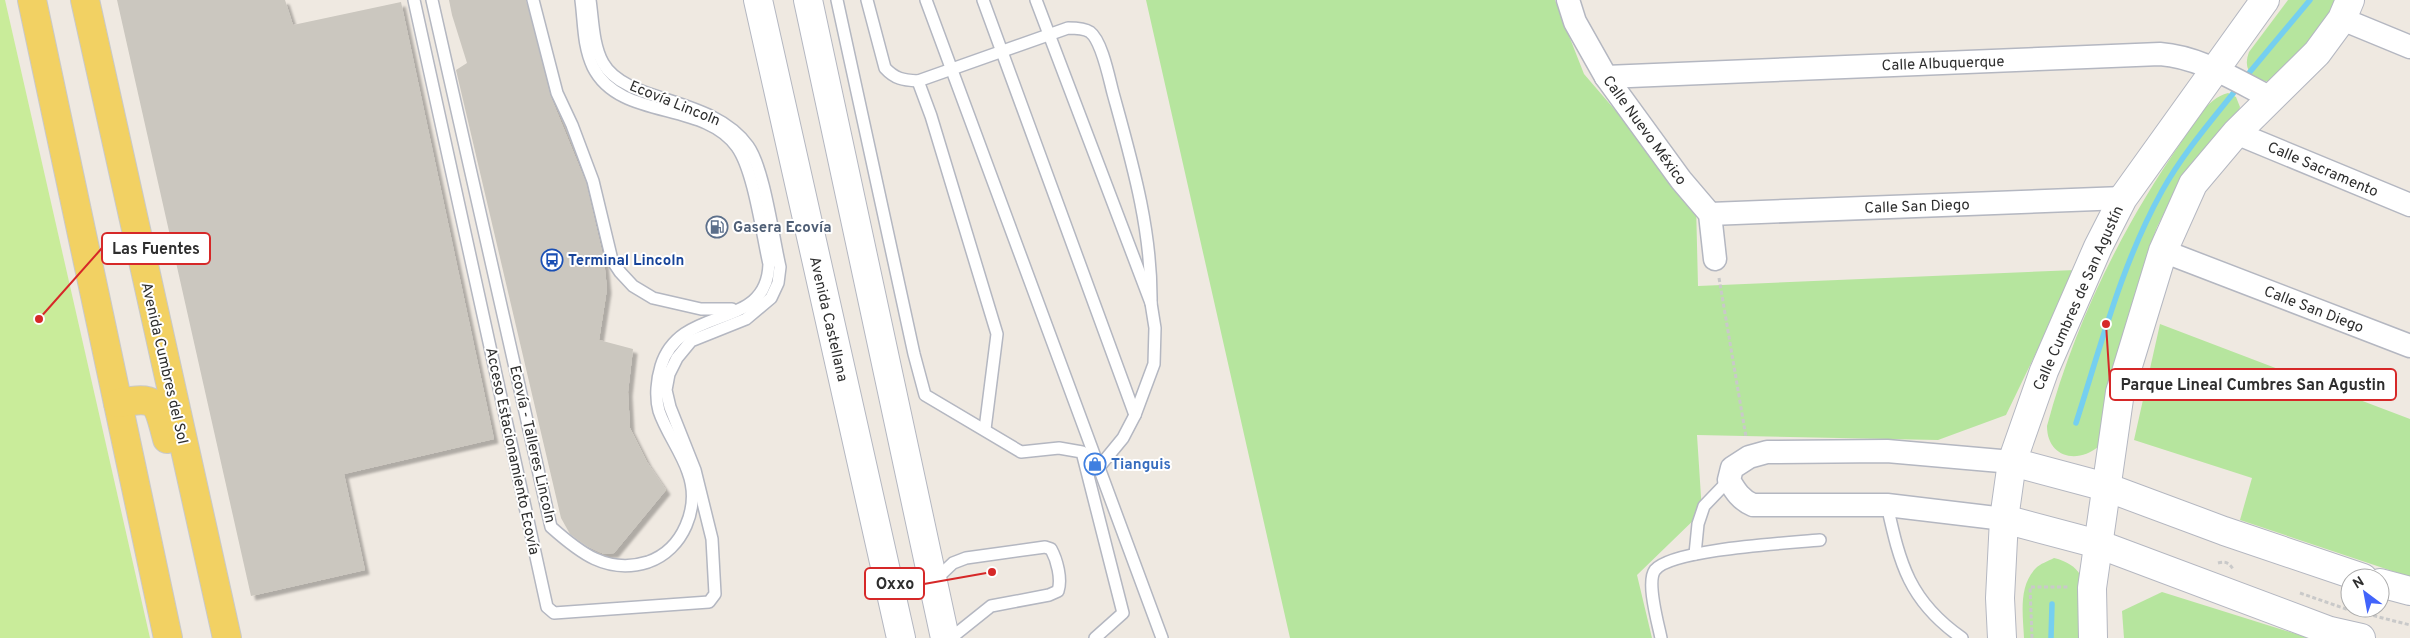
<svg xmlns="http://www.w3.org/2000/svg" width="2410" height="638" viewBox="0 0 2410 638" font-family="Overpass,sans-serif">
<style>
.green{fill:#b6e59e}
.pitch{fill:#c9ec9a}
.lines{fill:none;stroke-linecap:round;stroke-linejoin:round}
.stream{stroke:#75cff0;stroke-width:5.5}
.building{fill:#cbc7bf;filter:url(#shadow)}
.lane-casing{stroke:#b4b7c1;stroke-width:14}
.street-casing{stroke:#b4b7c1;stroke-width:25}
.secondary-casing{stroke:#b4b7c1;stroke-width:30}
.primary-casing{stroke:#c9c9c9;stroke-width:30}
.path{stroke:#c9c9c9;stroke-width:3;stroke-dasharray:4 2.5;stroke-linecap:butt}
.lane{stroke:#fff;stroke-width:11}
.street{stroke:#fff;stroke-width:22}
.secondary{stroke:#fff;stroke-width:28}
.primary{stroke:#f2d163;stroke-width:28}
.labels{text-anchor:middle;stroke-width:4;stroke-linejoin:round;paint-order:stroke}
.street-label{font-size:15px;fill:#2e2e2e;stroke:#fff}
.service-label{font-size:15px;font-weight:bold;fill:#4e5e75;stroke:#fff;text-anchor:start}
.transit-label{font-size:15px;font-weight:bold;fill:#164399;stroke:#fff;text-anchor:start}
.shop-label{font-size:15px;font-weight:bold;fill:#366cbe;stroke:#fff;text-anchor:start}
.leader{fill:none;stroke:#d62828;stroke-width:2}
.callout-dot{fill:#d62828;stroke:#fff;stroke-width:2}
.callout{fill:#fff;stroke:#d62828;stroke-width:2}
.callout-label{font-size:16px;text-anchor:middle;font-weight:bold;fill:#2e2e2e}
</style>
<defs>
<filter id="shadow"><feDropShadow dx="4.5" dy="4.5" stdDeviation="1" flood-color="#0004"/></filter>
</defs>
<rect width="100%" height="100%" fill="#efe9e1"/>
<g class="green">
<path d="M1146,0H1555L1584,74L1696,204L1698,286L2076,270L2006,415L1938,440L1697,435L1702,512L1637,575L1652,638H1290Z"/>
<path d="M2288,0H2340L2314,40L2271,82C2253,80 2242,71 2249,52Z"/>
<path d="M2228,93L2236,97L2240,107L2237,117L2178,186L2157,227L2143,268L2099,446C2077,465 2047,457 2047,426C2074,325 2122,227 2182,141C2194,123 2206,99 2228,93Z"/>
<path d="M2160,324L2410,419V577L2240,520L2252,478L2134,440Z"/>
<path d="M2054,558C2096,568 2085,604 2084,638H2024C2023,615 2018,586 2036,568C2040,564 2048,561 2054,558Z"/>
<path d="M2162,592L2309,638H2124L2122,611Z"/>
</g>
<path class="pitch" d="M0,0H5L150,638H0Z"/>
<g class="lines">
<g class="stream">
<path d="M2244,79L2310,0"/>
<path d="M2076,423C2101,345 2122,263 2162,191C2183,153 2212,120 2239,86"/>
<path d="M2051,638L2052,604"/>
</g>
</g>
<g class="building">
<path d="M117,0H285L293,25L401,2L494,439L344,474L365,570L251,596Z"/>
<path d="M449,0H526L550,95L586,183L604,260L607,289L599,340L633,349L628,392L630,428L647,462L666,490L614,553L604,554L587,546L570,534L561,518L456,70L467,63L452,15Z"/>
</g>
<g class="lines">
<g class="lane-casing">
<g id="lane">
<path d="M414,0L547,607L554,613L709,602L715,594L712,539L695,470L670,407L666,390L669,374L677,358L691,341L746,319L771,298L778,283L780,267C773,237 764,168 748,146C711,95 626,104 603,63C593,45 593,21 590,0"/>
<path d="M432,0L551,527C579,552 607,575 648,562C683,550 701,507 688,472C681,451 666,432 659,411C655,397 657,379 661,366C681,302 767,333 769,264C762,234 754,171 737,147C704,100 620,121 593,67C583,46 584,23 581,0"/>
<path d="M533,0L557,93L572,125L593,181L612,260L620,272L633,286L653,298L701,309H732"/>
<path d="M837,0L914,354L925,395L1021,452L1059,448L1082,452L1123,613L1095,638"/>
<path d="M867,0L885,68C895,79 903,80 918,81L1068,28C1075,28 1084,28 1090,32C1102,41 1109,78 1113,93C1132,162 1152,230 1151,303"/>
<path d="M926,0C1005,213 1085,425 1162,638"/>
<path d="M983,0L1135,415"/>
<path d="M1036,0L1151,303L1155,328L1154,364L1135,415L1123,438L1100,466"/>
<path d="M918,81L931,116L997,334L985,429"/>
<path d="M1887,505C1900,564 1909,601 1962,638"/>
<path d="M1695,554L1698,524L1704,506L1729,480"/>
<path d="M934,581L953,563L966,558L1045,547L1051,549C1057,560 1062,579 1058,591L1049,595L991,606L951,638"/>
<path d="M1661,638C1658,623 1646,582 1655,570C1672,549 1790,543 1820,540"/>
</g>
</g>
<g class="street-casing">
<g id="street">
<path d="M1568,0L1575,22L1606,77L1681,180L1710,214L1715,259"/>
<path d="M2342,19L2410,47"/>
<path d="M1606,77L2160,54C2200,57 2235,80 2271,98"/>
<path d="M2236,133L2410,205"/>
<path d="M1710,214L2123,198"/>
<path d="M2163,251L2410,346"/>
<path d="M2004,519L1887,505H1753C1741,500 1735,491 1729,480L1732,468L1749,457L1767,452L1887,451L2012,462"/>
</g>
</g>
<g class="secondary-casing">
<g id="secondary">
<path d="M758,0L901,638"/>
<path d="M808,0L945,638"/>
<path d="M2012,462L2106,487L2224,531L2363,578"/>
<path d="M2004,519L2098,544L2330,631L2361,638"/>
<path d="M2380,583L2410,591"/>
<path d="M2002,638L2000,598L2004,519L2012,462L2044,371L2098,247L2123,198L2265,0"/>
<path d="M2093,638L2092,588L2120,392L2163,251L2193,184L2236,133L2317,53L2342,19L2350,0"/>
</g>
</g>
<g class="primary-casing">
<g id="primary">
<path d="M32,0L168,638"/>
<path d="M85,0L227,638"/>
<path d="M118,403C158,396 157,401 167,439"/>
</g>
</g>
<g class="path">
<path d="M1719,278L1746,437"/>
<path d="M2218,563C2226,561 2229,563 2233,569"/>
<path d="M2300,593L2349,610"/>
<path d="M2367,614L2410,625"/>
<path d="M2032,638L2030,587H2069"/>
</g>
<use href="#lane" class="lane"/>
<use href="#street" class="street"/>
<use href="#secondary" class="secondary"/>
<use href="#primary" class="primary"/>
</g>
<defs>
<g id="fuel-ring" transform="scale(1.125)"><circle r="9.5" fill="#fff" stroke="#5c6f8a" stroke-width="1.5"/><path d="M-5.5-6h7V0h2V4h1.3V-2.5L3-4.5l.8-.8L6-3V5H2.5V1h-1V6h-7ZM-4.2-4.7v3.2H.2V-4.7Z" fill="#5c6f8a"/></g>
<g id="bus-ring" transform="scale(1.125)"><circle r="9.5" fill="#fff" stroke="#1a4fb4" stroke-width="1.5"/><path d="M-5-6H5V4H4V6H2V4H-2V6H-4V4H-5ZM-3.5-4V0h7V-4ZM-3.5 1.2v1.5H-2V1.2ZM2 1.2v1.5H3.5V1.2Z" fill="#1a4fb4"/></g>
<g id="shop-ring" transform="scale(1.125)"><circle r="9.5" fill="#fff" stroke="#3f7fe0" stroke-width="1.5"/><path d="M-5-2.5h2.3a2.7 3.5 0 0 1 5.4 0H5L5.5 6h-11ZM-1.5-2.5h3a1.5 2.3 0 0 0-3 0Z" fill="#3f7fe0"/></g>
</defs>
<g fill-rule="evenodd">
<use href="#fuel-ring" x="717" y="227"/>
<use href="#bus-ring" x="552" y="260"/>
<use href="#shop-ring" x="1095" y="464"/>
</g>
<g class="labels">
<g class="street-label">
<text transform="translate(1943 63) rotate(-2)" y="5">Calle Albuquerque</text>
<text transform="translate(675 103) rotate(22)" y="5">Ecovía Lincoln</text>
<text transform="translate(1645 130) rotate(54)" y="5">Calle Nuevo México</text>
<text transform="translate(2323 169) rotate(23)" y="5">Calle Sacramento</text>
<text transform="translate(1917 206) rotate(-2)" y="5">Calle San Diego</text>
<text transform="translate(2078 298) rotate(-66)" y="5">Calle Cumbres de San Agustín</text>
<text transform="translate(2314 309) rotate(21)" y="5">Calle San Diego</text>
<text transform="translate(829 319) rotate(77)" y="5">Avenida Castellana</text>
<text transform="translate(165 363) rotate(77)" y="5">Avenida Cumbres del Sol</text>
<text transform="translate(533 444) rotate(77)" y="5">Ecovía - Talleres Lincoln</text>
<text transform="translate(513 451) rotate(78)" y="5">Acceso Estacionamiento Ecovía</text>
</g>
<g class="service-label">
<text x="733" y="232">Gasera Ecovía</text>
</g>
<g class="transit-label">
<text x="568" y="265">Terminal Lincoln</text>
</g>
<g class="shop-label">
<text x="1111" y="469">Tianguis</text>
</g>
</g>
<path class="leader" d="M39 319L102 248M2106 324L2110 385M992 572L924 584"/>
<g class="callout-dot">
<circle cx="39" cy="319" r="5"/>
<circle cx="2106" cy="324" r="5"/>
<circle cx="992" cy="572" r="5"/>
</g>
<g class="callout">
<rect x="102" y="233" width="108" height="31" rx="5"/>
<rect x="2110" y="369" width="286" height="31" rx="5"/>
<rect x="865" y="568" width="59" height="31" rx="5"/>
</g>
<g class="callout-label">
<text x="156" y="254">Las Fuentes</text>
<text x="2253" y="390">Parque Lineal Cumbres San Agustin</text>
<text x="895" y="589">Oxxo</text>
</g>
<g transform="translate(2365 593) rotate(328)"><circle r="24" fill="#ffffff" stroke="#ababab"/>
<path d="M0-4L9 19L0 12L-9 19Z" fill="#4264fb"/>
<text y="-8" font-size="14" font-weight="bold" text-anchor="middle" fill="#2e2e2e">N</text>
</g>
</svg>
